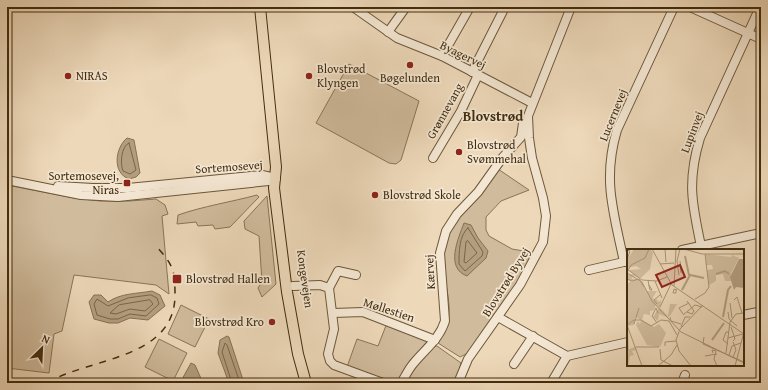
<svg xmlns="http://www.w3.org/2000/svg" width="768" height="390" viewBox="0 0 768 390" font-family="'Gentium Book Plus',serif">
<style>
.green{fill:#d0bb9c;stroke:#897455}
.water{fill:#b39e7f;stroke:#867052}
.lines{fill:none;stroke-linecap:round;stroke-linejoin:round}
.shore{stroke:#7a6546;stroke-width:1}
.minor-casing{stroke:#6d5739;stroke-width:10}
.major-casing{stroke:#422c0e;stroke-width:12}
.minor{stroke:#f3e6d2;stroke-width:8}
.major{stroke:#edd8b9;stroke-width:10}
.rail{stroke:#422c0e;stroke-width:1.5;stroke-dasharray:7 7;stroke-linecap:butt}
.poi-dot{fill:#8f2418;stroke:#f3e6d2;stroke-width:1.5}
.labels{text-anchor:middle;stroke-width:3.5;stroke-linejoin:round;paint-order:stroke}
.street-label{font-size:12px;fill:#422c0e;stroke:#f3e6d2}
.poi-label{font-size:12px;fill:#422c0e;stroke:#f3e6d2;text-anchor:start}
.quarter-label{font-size:14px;font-weight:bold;fill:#422c0e;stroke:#f3e6d2}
.inset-river{fill:none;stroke:#b39e7f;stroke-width:2}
.inset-road{fill:none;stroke:#a99375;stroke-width:1}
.view{fill:#8f2418;fill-opacity:0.15;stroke:#8f2418;stroke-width:2}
.inset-edge{fill:none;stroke:#422c0e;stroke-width:2}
</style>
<rect width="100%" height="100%" fill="#edd8b9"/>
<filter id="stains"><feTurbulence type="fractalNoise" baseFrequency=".005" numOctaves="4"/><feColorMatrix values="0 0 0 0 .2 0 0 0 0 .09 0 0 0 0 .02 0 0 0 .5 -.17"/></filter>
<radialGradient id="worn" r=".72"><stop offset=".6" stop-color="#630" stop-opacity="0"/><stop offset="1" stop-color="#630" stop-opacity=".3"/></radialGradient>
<g class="green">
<path d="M349,64L419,101L401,160L396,164L389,163L316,123Z"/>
<path d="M498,169L529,190L501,201L486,217V230L489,236L512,249L535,253L523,275L470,352L460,357L438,343C441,338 445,332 447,327C455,300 438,271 444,244C450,218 480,190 498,169Z"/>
<path d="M7,185L74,198L100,201H130L156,199L165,205L168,214L162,216L169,294L156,285L74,275L62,331L54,334L49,373L7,368Z"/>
<path d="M257,195L259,197L230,227L215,229L213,225L198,226L196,222L177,224L178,215C204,206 231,202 257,195Z"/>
<path d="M267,196L276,284L262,297L258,288L262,282L259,236L245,229L244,221Z"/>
<path d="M181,305L209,319L195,347L168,334Z"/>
<path d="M387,323L430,340L411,359L399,379L392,383L347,367L357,339L378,346Z"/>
<path d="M159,339L187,353L173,381L145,367Z"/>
<path d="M437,346L461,363L456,383H403L431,347Z"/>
</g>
<g class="water">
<path d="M127,138L134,140L140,173L136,177L129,179C112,173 115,148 127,138Z"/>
<path d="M464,223L471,225L478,238L488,251L486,258L467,276C445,268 458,239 464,223Z"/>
<path d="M152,291L160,295L165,306L148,320L130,318L118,323H109L94,319L89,302L94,295H101L108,302C121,293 136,294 152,291Z"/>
<path d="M227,336L229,337L244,383H229L218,353L220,340Z"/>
<path d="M191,363L195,365L203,383H180Z"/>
</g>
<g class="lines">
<g class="shore">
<path d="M129,143L136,170L130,174L123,171C120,164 121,146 129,143Z"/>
<path d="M468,228L483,252L482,256L465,271L459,264C459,253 459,235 468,228Z"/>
<path d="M468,241L477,253L466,263L464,262L466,242Z"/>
<path d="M151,295L157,298L159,304L146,316L130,314L118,319H110L97,315L94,304L97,299L108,306L128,298Z"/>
<path d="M150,300L153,304L145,311L130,309L116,314L110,313L119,305Z"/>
<path d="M232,383L222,352L225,343L227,345L240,383"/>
</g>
<g class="minor-casing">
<g id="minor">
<path d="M353,7L397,38L442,56L532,103"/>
<path d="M690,7L761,39"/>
<path d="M388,32L406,7"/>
<path d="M442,56L470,7"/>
<path d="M472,72L503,11L501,7"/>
<path d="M433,158L461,111L478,75"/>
<path d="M7,180L81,195L118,197L269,181L276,178"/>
<path d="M58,186L93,188H128L262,175L276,178"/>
<path d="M701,246C692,204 687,181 700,138L760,7"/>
<path d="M682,250L761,233"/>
<path d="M624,262C614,213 602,180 617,130L674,7"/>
<path d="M589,270L628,261"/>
<path d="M293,286L320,285L329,288L334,329L328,354L330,361L334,365L383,383"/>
<path d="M329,288L338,271L356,275"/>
<path d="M333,313L363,312L435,340"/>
<path d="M743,315L758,312"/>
<path d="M498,317L567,356L628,342"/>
<path d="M514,364L533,336"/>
<path d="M401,383C405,377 408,370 413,364C425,349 439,340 445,321L440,253L446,231L457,214L478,192L503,157L521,137L523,123"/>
<path d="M458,383L468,359L520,285L543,242L546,216L543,198L532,158L529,138L528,116L571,7"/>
<path d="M551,383L567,356"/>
<path d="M682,383L685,375"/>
</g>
</g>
<g class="major-casing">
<path id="major" d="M260,7L276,167L274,188L287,292L298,354L306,383"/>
</g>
<use href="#minor" class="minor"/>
<use href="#major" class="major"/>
<path class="rail" d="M47,383C87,358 175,360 175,295C175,269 173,265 156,246"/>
</g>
<g class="poi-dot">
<circle cx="410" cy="65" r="4"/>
<circle cx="68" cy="76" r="4"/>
<circle cx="309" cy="76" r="4"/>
<circle cx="459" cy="152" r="4"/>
<rect x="123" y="179" width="8" height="8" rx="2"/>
<circle cx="375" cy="195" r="4"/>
<rect x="172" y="274" width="10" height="10" rx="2"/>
<circle cx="272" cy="322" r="4"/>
</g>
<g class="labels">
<g class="street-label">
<text transform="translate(463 55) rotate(26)" y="4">Byagervej</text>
<text transform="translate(445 111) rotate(-61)" y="4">Grønnevang</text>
<text transform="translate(613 115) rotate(-68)" y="4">Lucernevej</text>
<text transform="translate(692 132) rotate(-69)" y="4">Lupinvej</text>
<text transform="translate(229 167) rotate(-4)" y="4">Sortemosevej</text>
<text transform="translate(430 272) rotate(-93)" y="4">Kærvej</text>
<text transform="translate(305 279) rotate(82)" y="4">Kongevejen</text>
<text transform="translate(506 282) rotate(-58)" y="4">Blovstrød Byvej</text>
<text transform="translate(389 310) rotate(18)" y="4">Møllestien</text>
</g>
<g class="poi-label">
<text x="317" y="73">Blovstrød<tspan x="317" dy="14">Klyngen</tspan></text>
<text x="76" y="80">NIRAS</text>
<text x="410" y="82" text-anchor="middle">Bøgelunden</text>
<text x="467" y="149">Blovstrød<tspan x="467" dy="14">Svømmehal</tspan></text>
<text x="119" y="180" text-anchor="end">Sortemosevej,<tspan x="119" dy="14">Niras</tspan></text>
<text x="383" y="199">Blovstrød Skole</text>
<text x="186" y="283">Blovstrød Hallen</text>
<text x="264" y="326" text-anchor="end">Blovstrød Kro</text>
</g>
<g class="quarter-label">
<text x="493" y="121">Blovstrød</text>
</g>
</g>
<g transform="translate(627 249)">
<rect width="117" height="117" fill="#edd8b9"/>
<path d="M7,0H23L26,4L23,20L14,29L6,27L5,30H11L20,42H30L26,48L27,51L30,50L31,53L34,51L33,59L41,67L43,55H50L43,67L40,68L32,65L31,72L26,68L32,59L29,55L27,61L23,62V66L17,65L15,71L27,78L32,75L39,84L33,98L20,96L9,76L11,72L13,75L14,71L8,68L7,76L1,77L2,100L8,98L10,101L5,102L7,106L3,107L1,117L0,35L4,32L0,31V26L7,25L2,21L14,20L9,17L0,19V11ZM78,5L104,8L105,6L112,9L104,24V32H98L96,25L89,26V32L82,36L80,21L86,20L85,16H79Z" fill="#d0bb9c"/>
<path d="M112,10H117V39L109,38L107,41L103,28Z" fill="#b39e7f"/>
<path class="inset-river" d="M58,7L62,26M89,25L98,22L102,25M55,41L63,26L77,29M96,68L101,41L104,37M85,91L97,74"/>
<path class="inset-road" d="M25,0L45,36L117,85M38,0L39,13M57,0L75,5H117M0,1L3,2L0,11M53,12L54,24M33,15L47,14M0,20L15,31L30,32L40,28M0,23L4,16L18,9L22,0M0,24L15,33L25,52L54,83L117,114M52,26L50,12L53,0M0,30L5,32L12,30L17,38M21,31L22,37L23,41H25L22,36M28,32L35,49M47,37L49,0M49,41V44H46L47,40L50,41M68,50L78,44L82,38L78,5M107,51L110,48L115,64M103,54L105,69M30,55L27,51L33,46M33,58L44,35M60,63L65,65L67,62L60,52M101,63L102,70L110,77M56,65L52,59L62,54M56,66L68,56L75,58M43,68L44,72L54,75M30,74L25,67L29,59L31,64M7,75L12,59M0,76L7,71H14L24,77L34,71L42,72L50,86M0,76L15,117M54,78L58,68H63M104,78L108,90L106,92M77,88L76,95L117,113M101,89L116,85M106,93L109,101L106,108M101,95L96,91L99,83H102M38,97V93L49,92M9,98H32M33,100L34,111L46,117M86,104L85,101L89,102L87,110L90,117M99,104L103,73L109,65L117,64M102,106L105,97L114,94M78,107L90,105M31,117L44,106L50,96M64,117L52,102L49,91L53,80L76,56M82,117H96M108,117L117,83"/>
<path class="view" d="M53,16L58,28L35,38L29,26Z"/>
<rect width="117" height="117" class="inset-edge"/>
</g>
<rect width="768" height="390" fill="none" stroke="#edd8b9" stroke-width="24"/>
<rect x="8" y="8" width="752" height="374" fill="none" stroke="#422c0e" stroke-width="2"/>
<rect x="12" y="12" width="744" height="366" fill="none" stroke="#422c0e"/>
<g transform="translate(42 348) rotate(24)" stroke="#f3e6d2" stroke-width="3" paint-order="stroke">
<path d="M0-3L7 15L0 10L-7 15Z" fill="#422c0e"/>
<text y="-6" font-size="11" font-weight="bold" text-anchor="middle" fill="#422c0e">N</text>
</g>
<rect width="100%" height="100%" filter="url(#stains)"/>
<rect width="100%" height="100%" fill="url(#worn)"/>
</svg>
